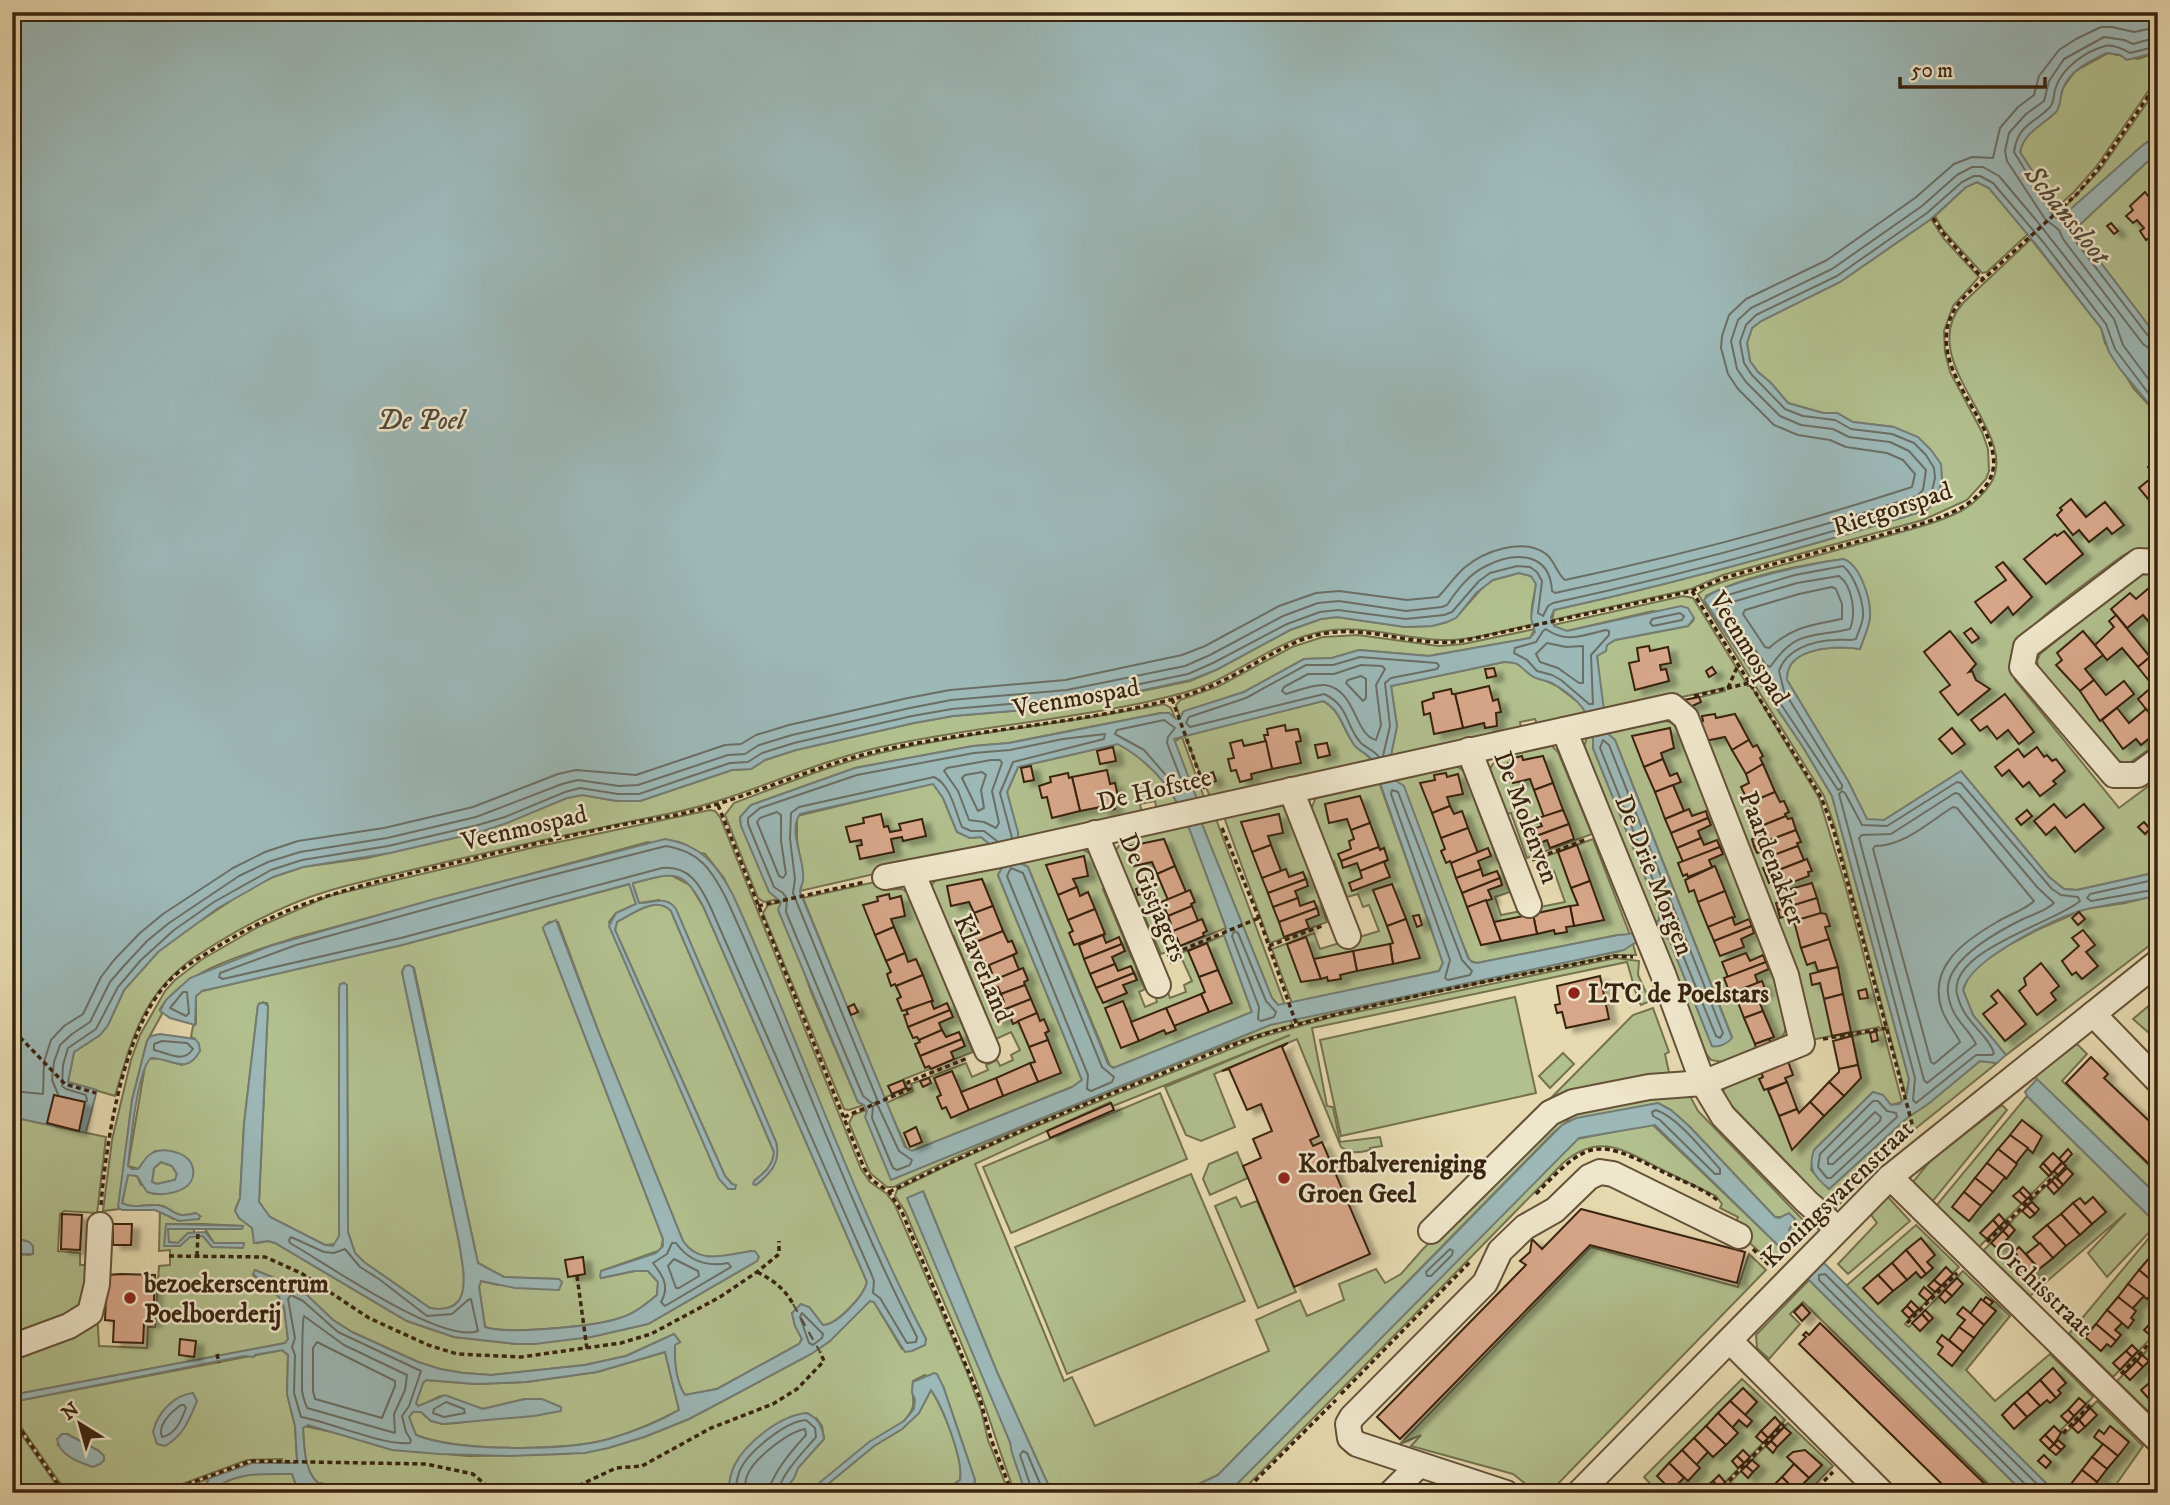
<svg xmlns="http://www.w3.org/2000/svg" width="2170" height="1505" viewBox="0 0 2170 1505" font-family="'IM FELL DW Pica',serif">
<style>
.green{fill:#b2c08e;stroke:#75724f;stroke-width:2;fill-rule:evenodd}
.water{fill:#9cb8b7;stroke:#747c74;stroke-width:2;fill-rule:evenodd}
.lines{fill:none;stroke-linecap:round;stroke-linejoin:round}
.shore{stroke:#6a6e64;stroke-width:2}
.ferry{stroke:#51483a;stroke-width:2;stroke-dasharray:9 7;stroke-linecap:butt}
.building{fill:#d8a78a;stroke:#382310;stroke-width:2;filter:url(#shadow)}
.minor-casing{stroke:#645138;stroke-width:28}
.path{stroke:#382310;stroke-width:3.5;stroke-dasharray:5 3.5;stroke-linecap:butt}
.minor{stroke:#efe7cc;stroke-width:24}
.poi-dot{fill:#8f2418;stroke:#efe7cc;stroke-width:2.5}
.labels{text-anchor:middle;stroke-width:5;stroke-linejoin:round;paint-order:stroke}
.street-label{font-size:26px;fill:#382310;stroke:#efe7cc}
.poi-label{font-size:26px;font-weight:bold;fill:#382310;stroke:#efe7cc;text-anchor:start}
.water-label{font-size:28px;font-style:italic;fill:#51483a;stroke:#efe7cc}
</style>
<defs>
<filter id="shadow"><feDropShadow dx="8" dy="4.5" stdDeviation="2" flood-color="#0004"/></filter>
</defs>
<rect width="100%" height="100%" fill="#e7dab0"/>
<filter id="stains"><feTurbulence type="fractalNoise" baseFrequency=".00286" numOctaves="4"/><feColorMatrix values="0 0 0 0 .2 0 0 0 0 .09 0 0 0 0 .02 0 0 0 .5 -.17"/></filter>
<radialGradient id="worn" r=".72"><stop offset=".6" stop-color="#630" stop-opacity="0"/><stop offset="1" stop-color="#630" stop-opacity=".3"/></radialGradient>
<g class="green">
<path d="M2158,52V77L2096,167L2074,192L2056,208L2020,153L2022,142L2037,125L2056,111L2063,88L2075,71L2108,53L2138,59Z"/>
<path d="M2158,87V142H2147L2069,211L2062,214L2060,212L2100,170Z"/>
<path d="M2147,162H2154L2158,166V338L2075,229Z"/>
<path d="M1977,182L1989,188L2028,234L1987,272L1982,273L1943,230L1935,216L1966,187Z"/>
<path d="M1931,219L1944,239L1979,277L1953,306L1944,331L1945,352L1950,372L1982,432L1988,449L1989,471L1986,479L1967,500L1923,520L1723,575L1691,589L1552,620L1554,610C1680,582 1804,548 1926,510L1937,499L1942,479L1894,427L1853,422L1837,413H1823L1788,403L1771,383L1758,372L1750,361L1747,343L1752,328L1761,321L1840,282Z"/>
<path d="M2031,239L2101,328L2105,343L2134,389L2158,415V549H2135L2122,556C2096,576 2022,626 2013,653C2009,663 2012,671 2015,680L2119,808L2158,779V872L2077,890L2064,889L2049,877L1961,771L1884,820H1867L1848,781L1787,680C1785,647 1837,645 1860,649C1863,639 1870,626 1870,615C1870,594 1860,572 1844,559C1800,565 1746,576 1706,596L1705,603L1803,747L1832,796L1909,1079L1906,1096L1835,827L1824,796L1698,594L1706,588L1725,581C1776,566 1828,553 1880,538C1907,530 1936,524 1961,511C1972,505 1981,497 1989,486C2026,435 1911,362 1963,303Z"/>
<path d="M2150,572L2158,577V743L2128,764L2112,759L2039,670L2037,661L2040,654L2140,573Z"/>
<path d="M1519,573L1531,576L1536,583C1535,597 1528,611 1534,624C1504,630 1471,641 1441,640C1402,639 1364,624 1325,631C1283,638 1249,666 1211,683C1192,692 1171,696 1151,701C1062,721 970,727 881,747C809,763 744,798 672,813C597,828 524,844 450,861C409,871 368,879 328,891C281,905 236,930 195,957C143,993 132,1038 115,1096L68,1082L74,1052L100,1035L108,1025L124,990L158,952L178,936L247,890L273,877L303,867L367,858L480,832L567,798L582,795L617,801H640L732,770L751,769L765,760L796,750L914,723L953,716L1070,706L1190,681L1216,670L1290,630L1321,619L1337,617L1405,627L1432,626L1447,622L1460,613L1483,587L1493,580Z"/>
<path d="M1683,596L1693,598L1748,686H1751L1819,798L1845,884L1902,1102L1891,1105L1883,1095L1873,1092L1814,1150L1811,1170L1829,1189L1907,1118L1928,1104L1980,1061L1997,1063L1889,1150L1834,1210L1795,1178L1798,1174L1723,1097L1724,1085L1759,1067L1792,1149L1861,1078L1852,1036L1881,1030L1879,1027L1805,1041L1684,701L1725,691L1724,688L1603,714L1597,656L1607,645L1615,640L1688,626L1693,621L1694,618L1653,611L1567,631H1561L1553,625Z"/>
<path d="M1535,629L1530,638L1429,656L1359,650L1332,658L1304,659L1244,692L1183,712L1180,718L1176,705L1180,700L1219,686L1292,647L1323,637L1358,635L1439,646L1463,644Z"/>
<path d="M1504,662L1519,663L1529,673L1557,686L1579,703L1590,717L1538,728L1535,719L1520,722L1522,732L1390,760L1397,726L1391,686Z"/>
<path d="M1323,701C1341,711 1342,728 1353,743C1359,752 1369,753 1373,763L1211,799L1184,735Z"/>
<path d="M1164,704L1171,708L1176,720L1169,713H1161L1009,743L973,746L855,768L751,805L740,817L741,826L779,899L764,902L758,898L725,815L734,803C782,785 830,765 880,753C974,731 1070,724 1164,704Z"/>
<path d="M1666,721L1673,723L1679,733L1780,992C1783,1008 1793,1030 1778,1041L1723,1062L1711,1060L1706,1054L1665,947L1653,936L1662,935L1669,939L1712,1046L1732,1037L1615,740L1607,733Z"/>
<path d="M1594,736L1593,748L1660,914L1659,920L1650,927L1653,917L1584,747L1587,737Z"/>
<path d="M1182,737L1205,800L1198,802L1174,742Z"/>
<path d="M1118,744C1145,759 1165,779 1179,806L1157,811L1155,801L1140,804L1142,814L1019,841L1007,792L1018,767Z"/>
<path d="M1546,745L1552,746L1558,752L1592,834L1527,858L1511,813L1506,814C1501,802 1490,785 1490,772C1489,754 1532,749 1546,745Z"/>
<path d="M1452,765C1471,769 1475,791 1481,808L1478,809L1510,892L1495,897L1501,915L1565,902L1554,871L1547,873L1541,858L1593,839L1630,935H1618L1477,963L1470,961L1393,780Z"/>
<path d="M1379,782L1443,963L1439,971L1292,1003L1272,949L1314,933L1320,949L1379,931L1369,905L1363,907L1358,894L1347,897L1334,861L1329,862L1310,812L1316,797Z"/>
<path d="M933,783L943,798L957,832L970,838L981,837L993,847L800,891L803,880L797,839V816Z"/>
<path d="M1277,804L1288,808L1291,815L1327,922L1270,943L1224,817Z"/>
<path d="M710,810L715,811L720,817L861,1169L870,1182L887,1194L895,1205L966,1370L981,1410L988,1440L1009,1493H970L969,1488L974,1485L975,1480L943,1386L925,1375L913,1381C910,1401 920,1403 904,1421L807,1493H782L794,1478L798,1468L824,1439L822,1426L816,1418L731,1475L728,1493H470L457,1487H343L318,1483C304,1471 304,1446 303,1428L305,1426L415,1451L468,1456L564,1454L608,1448L644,1437L689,1419L811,1354L830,1341L865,1303L870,1301L874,1302L902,1349L926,1339L892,1274L854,1186L745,922L724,878L705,854L648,842L294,938C250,953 186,968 160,1009L162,1014L147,1041L132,1100L119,1209L103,1211L112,1140L131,1060L140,1035L165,991L175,980L201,960L258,927L329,896L535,847Z"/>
<path d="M1216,819L1285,1005H1278L1272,998L1201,822Z"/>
<path d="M1188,825L1226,928L1161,954L1130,884L1126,885L1116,850L1123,840Z"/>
<path d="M1080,848L1093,855L1106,887L1103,889L1145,989L1139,992L1145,1007L1157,1002L1155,995L1167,990L1170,998L1186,992L1184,985L1192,981L1182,959L1171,963L1169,958L1224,935L1252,1012L1115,1068L1110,1066L1028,867L1018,862Z"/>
<path d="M1004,865L998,875L1082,1080L1072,1087L912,1151H908L886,1103L913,1091L911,1084L966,1063L972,1077L988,1070L986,1065L997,1060L1000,1066L1013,1060L1011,1055L1020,1050L1011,1032L996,1039L954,936L950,937L931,886L935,881L941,878Z"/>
<path d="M669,874L690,885L704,908L867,1282C864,1296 836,1325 823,1325L809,1307L792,1313L795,1326L802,1339L799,1344L717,1389L685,1395C676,1382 674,1361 675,1345L680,1342L674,1334L626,1356L585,1365L491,1375L463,1373L440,1369L418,1362L352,1332L333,1320L307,1295L279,1280L255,1270L253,1275L279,1297L284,1307L288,1339L285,1343L12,1395V1351L97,1310L99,1346L147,1348L148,1327H155L159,1266L170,1265V1250L159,1251L160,1210L173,1219L200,1216L196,1213C171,1220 175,1207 157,1205C145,1204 134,1209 122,1204L128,1174L137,1176L141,1185L186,1186L173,1152L155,1151L139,1169L128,1166L145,1066L149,1059L159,1058L182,1065L195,1039L191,1037L193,1026L196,1024V996L202,991L402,945L630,884L636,904L616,913L609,922L719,1179L732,1184L725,1176L615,930L617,922C632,914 657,895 671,911L774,1152C773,1166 764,1173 754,1181L756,1185C770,1174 781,1160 776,1142L676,910L659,900L639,903L633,885V883ZM549,922H558L599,1033L683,1241C699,1265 728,1256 751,1251L757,1261L648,1324L591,1337L516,1344L454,1337L407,1321L275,1243L268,1241L257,1243L251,1226L239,1218L235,1210L240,1198L244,1124L258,1005L260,1003H267L268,1006L259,1202L270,1217L325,1245L336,1244L339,1236V989L344,983L347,986L348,1232L355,1253L364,1262L430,1308C476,1316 463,1269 459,1242L402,972L405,966L409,965L414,968L478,1263L504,1277L559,1279L498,1285L481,1281L479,1287L485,1327C507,1335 597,1326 621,1318C634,1314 646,1304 657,1295L658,1282L648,1271H635L601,1278V1271L661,1250L663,1239L543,928ZM202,1224L243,1226L242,1229H205L214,1243H243L212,1247L203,1236H190L180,1246H165L166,1224Z"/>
<path d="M880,881L883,890L902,889L909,893L973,1052L904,1079L907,1088L884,1098L803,898Z"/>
<path d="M2158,895V939L2006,1055L1973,1015L1963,990L1969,976L1982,963L2009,945L2039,929L2085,909L2125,903Z"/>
<path d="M781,902L811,992L858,1102L864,1105L849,1110L844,1109L763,913L768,905Z"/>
<path d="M1633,944L1636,955H1615L1331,1014L1299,1023L1296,1018L1620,951Z"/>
<path d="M1616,958L1639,961L1638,975L1650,1001L1641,1005L1638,1000L1627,962L1312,1028L1327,1106L1333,1107L1340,1142L1380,1137L1382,1146L1370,1148V1150C1358,1153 1351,1154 1341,1147L1297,1039L1214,1074L1235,1127L1201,1141L1186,1135L1165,1087L1290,1035L1113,1106L1110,1102L975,1164L1064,1381L1072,1377L1095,1426L1269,1351L1256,1320L1300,1300L1307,1316L1344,1300L1339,1284L1376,1269L1385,1283L1401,1274L1423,1249L1553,1121L1563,1114L1680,1091L1684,1097L1690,1096L1698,1111L1807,1224L1795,1242L1789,1230L1793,1223L1783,1217H1775L1689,1126L1671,1110L1658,1103L1568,1121L1554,1132L1218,1475L1180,1493H1052L997,1372L923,1191L983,1376L1010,1442L1016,1465L1027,1493H1015C999,1452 988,1411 972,1370C951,1316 927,1264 905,1211L895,1196L897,1190L954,1162L1037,1126L1258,1038L1332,1017Z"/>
<path d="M1515,997L1536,1093L1341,1136L1320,1040Z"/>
<path d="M2158,998V1041L2133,1019Z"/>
<path d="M1653,1008L1669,1052L1665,1054L1670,1077L1549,1100L1633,1015Z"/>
<path d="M1291,1019L1292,1025C1227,1041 1164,1070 1103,1095C1033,1124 961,1152 894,1187H887L870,1173L849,1123L853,1115L866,1110L893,1179L1270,1025Z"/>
<path d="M2077,1044L2087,1054L2062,1081L2158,1174V1196L2034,1077Z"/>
<path d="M1563,1053L1574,1064L1550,1088L1539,1076Z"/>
<path d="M1160,1093L1187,1159L1011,1233L983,1167Z"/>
<path d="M2027,1096L2157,1224L2107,1277L2088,1253L2126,1213L2030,1296L1983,1251L2065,1166L2062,1163L1979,1247L1936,1206Z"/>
<path d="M2002,1105L2007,1110L1932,1202L1913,1182L1931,1160Z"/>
<path d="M12,1117L106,1137L97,1213L64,1211L60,1214L58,1251L80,1253V1265H89L81,1312L12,1342V1254L30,1255L29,1242L12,1237Z"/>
<path d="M1652,1124L1785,1252L1773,1264L1743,1237L1736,1222L1738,1217L1720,1208L1722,1204L1716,1196C1696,1186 1677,1177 1657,1167C1622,1149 1598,1133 1563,1163L1240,1493H1224L1235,1486L1577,1139Z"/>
<path d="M1237,1152L1248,1178L1210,1195L1203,1179L1209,1164Z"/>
<path d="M161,1162L172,1166L177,1174L175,1180L157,1184L152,1182L154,1168Z"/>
<path d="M1191,1174L1245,1301L1067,1374L1015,1247Z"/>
<path d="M1887,1196L1910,1221L1848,1274L1838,1264L1877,1223L1869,1212Z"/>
<path d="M1236,1197L1241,1207L1257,1201L1296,1292L1258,1308L1215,1206Z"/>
<path d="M1916,1225L1959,1267L1905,1324L1909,1327L1963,1271L2010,1316L1966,1370L1995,1401L2050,1354L2093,1397L2060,1431L2065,1434L2097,1401L2143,1446L2110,1493H2056L1846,1286Z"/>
<path d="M2158,1227V1331L2113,1377L2069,1334Z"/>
<path d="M168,1228H194V1233H188L178,1243L168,1242Z"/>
<path d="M1591,1247L1738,1287L1749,1254L1766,1270L1549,1493H1537L1513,1474L1411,1446L1421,1435L1400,1444Z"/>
<path d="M1809,1280L2024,1493H1997L1803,1302L1790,1314L1800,1324L1769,1359L1757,1348L1756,1335Z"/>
<path d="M2158,1339V1421L2117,1381Z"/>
<path d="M282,1350L288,1355L287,1394L295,1426L297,1460L295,1463L282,1464V1459L247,1460L158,1493H67L12,1414V1402ZM67,1434L99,1451L58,1445Z"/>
<path d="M665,1352L679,1410C657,1422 633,1432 609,1439C565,1451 458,1452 416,1435L409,1417L413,1412H421L431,1421L443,1424L457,1423L488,1419L525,1399L483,1409L440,1396L421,1406H418L416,1403L423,1383L426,1380L476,1384L526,1382L597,1372Z"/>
<path d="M1742,1379L1785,1420L1715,1493H1652L1655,1489L1644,1477Z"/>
<path d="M931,1390C943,1408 964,1460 960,1480L941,1493H817L874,1446L902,1429L919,1413Z"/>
<path d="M12,1421L62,1493H25L12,1460Z"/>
<path d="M1788,1423L1833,1466L1807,1493H1720Z"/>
<path d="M250,1474H292L299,1493H213C220,1481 236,1478 250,1474Z"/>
<path d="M210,1478L200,1493H169Z"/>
</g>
<g class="water">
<path d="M12,12H2158V52L2127,60L2120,55L2107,53C2090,61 2068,71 2062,91C2060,98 2061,106 2056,112C2042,126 2025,131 2020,152L2058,210L2065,214L2144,144L2150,141L2158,142V166L2154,162H2147L2075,229L2158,338V415L2120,369L2109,352L2101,328L2038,247L1989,188L1977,182L1966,187L1931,219L1840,282L1761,321L1752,328L1747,343L1750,361L1758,372L1771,383L1788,403L1823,413H1837L1853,422L1894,427L1918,437L1931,450L1941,464L1942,479L1937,499L1927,510C1804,548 1680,582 1554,610L1551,617L1554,626L1567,631L1681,606L1688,608L1694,618L1688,626L1615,640L1607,645L1606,651L1597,656L1607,733L1615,740L1732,1038C1728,1043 1719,1048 1712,1046L1669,939L1661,935L1633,944L1624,950L1270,1025L891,1180L865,1117L867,1111L864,1105L858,1102L778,910L781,902L769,892L741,826L740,817L751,805L855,768L973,746L1009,743L1161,713H1169L1176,719L1180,718L1184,711L1244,692L1304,659L1332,658L1359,650L1429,656L1530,638L1535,632L1531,618L1536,584L1531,576L1519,573L1493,580L1476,593L1456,618L1447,622L1432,626L1405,627L1337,617L1321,619L1290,630L1216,670L1190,680L1070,706L953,716L914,723L796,750L765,760L751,769L732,770L640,801H617L582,795L567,798L507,823L480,832L390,853L303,867L273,877L218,908L158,952L124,990L108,1025L100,1035L74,1052L68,1082L97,1090L86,1132H81L12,1117ZM1504,662C1520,661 1520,668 1532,676C1537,680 1546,680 1552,683C1579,698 1595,716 1593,748L1660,914L1659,920C1646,930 1634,935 1618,935L1477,963L1472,962L1468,958L1404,786L1393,779L1390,760L1397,726L1391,686ZM1323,701C1342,711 1343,730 1355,746C1360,752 1367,753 1372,760L1443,963L1439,971L1278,1005L1272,998L1201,822L1188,825L1226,928L1224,935L1252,1012L1113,1068L1108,1064L1028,867L1018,862V832L1007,792L1018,767L1118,744C1145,759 1165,779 1179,806L1198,802L1174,739ZM933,784L943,798L957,832L970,838L981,837L993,847L1004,864L998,875L1082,1080L1072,1087L912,1151L905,1147L800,892C800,888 802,885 803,881C806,860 787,832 800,814Z"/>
<path d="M1844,559C1861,566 1871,600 1870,617C1869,628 1863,639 1860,649C1837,645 1785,647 1787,680L1848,781L1867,819L1884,820L1961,771L2049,877L2064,889L2077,890L2158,872V895C2133,902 2106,904 2083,910C2054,918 1969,960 1963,990L1973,1015L2006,1055L1997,1063L1980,1061L1928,1104L1907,1118L1829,1189C1815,1177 1807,1169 1814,1150L1873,1092L1883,1095L1891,1105L1900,1104L1907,1094L1909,1079L1832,796L1803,747L1704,600C1715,583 1820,562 1844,559Z"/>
<path d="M665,839C700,844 717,865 733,895C800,1042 851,1195 926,1339L925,1345L912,1351L905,1352L874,1302L870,1301L830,1341L811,1354L689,1419L644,1437L608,1448L585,1453L509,1456L439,1454L392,1450L308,1425L303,1428C304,1445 304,1471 318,1483L343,1487H457L470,1493H299L292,1474C270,1474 226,1471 213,1493H200L210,1478L252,1463H295L297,1460L295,1426L287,1394L288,1355L282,1350L255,1355L254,1357L244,1356L12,1402V1395L285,1343L288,1339L284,1307L279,1297L253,1274L255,1270L279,1280L307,1295L333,1320L352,1332L418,1362L440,1369L463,1373L491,1375L585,1365L626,1356L674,1334L680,1342L675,1345C674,1361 676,1382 685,1395L717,1389L799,1344L802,1339L795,1326L792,1313L801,1304L809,1307L823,1325C837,1325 864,1296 867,1282L704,908C682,867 675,873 633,883V885L639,903C652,904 666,894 676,909L776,1142C781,1162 771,1173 756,1185L753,1184L754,1181C764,1173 773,1166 774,1152L671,911C657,895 632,914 617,922L615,930L725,1176L732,1184L736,1185L735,1189H728L719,1179L609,926L616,913L636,904L629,884L402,945L202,991L196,996L195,1025L170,1018L160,1011L166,1000L190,978L270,946L431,900ZM665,1352L679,1410C657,1423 633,1432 609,1439C565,1451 458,1452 416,1435L409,1417L413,1412H421L431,1421L443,1424L534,1416L561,1411V1407L542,1399H525L483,1409L445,1395L418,1406L416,1403L423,1383L426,1380L476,1384L526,1382L597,1372Z"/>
<path d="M556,920L599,1033L683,1241C701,1268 730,1252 755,1251L759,1257L757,1261L648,1324L591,1337L535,1344H516L454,1337L407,1321L275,1243L268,1241L254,1243L252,1228L239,1218L235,1211L240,1198L244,1124L258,1005L263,1002L268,1006L259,1202L270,1217L325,1245L333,1246L339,1236V989L340,984L344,983L347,985L348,1232L355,1253L364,1262L430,1308C476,1316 463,1269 459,1242L402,972L405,966L409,965L413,967L478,1263L504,1277L559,1279L562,1282L559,1290L515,1288L481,1281L479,1287L485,1327C507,1335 597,1326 620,1318C634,1314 646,1304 657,1295L658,1282L648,1271H634L601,1278L600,1276L601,1271L656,1253L663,1246V1239L543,928L545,925Z"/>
<path d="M160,1034L195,1039L199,1044L200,1051C186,1076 172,1058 151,1058C138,1068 130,1146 128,1166L132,1169H138C143,1163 145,1157 152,1153C164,1146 191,1153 193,1169C197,1192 162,1198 147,1192L137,1176L128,1175L122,1203C134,1209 145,1204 157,1205C175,1207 171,1220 196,1213L200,1216L199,1219L179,1221L155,1210H122L118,1207L132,1100L147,1041L151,1036ZM161,1162L172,1166L177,1174L175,1180L157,1184L152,1182L154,1168Z"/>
<path d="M2037,1079L2158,1196V1225L2027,1096L2025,1092Z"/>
<path d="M1658,1103L1671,1110L1689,1126L1775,1217L1779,1218L1789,1213L1795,1219L1789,1230L1795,1242L1785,1252L1655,1125L1579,1138L1235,1486L1224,1493H1180L1218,1475L1562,1125L1576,1118Z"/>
<path d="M923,1191L997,1372L1052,1493H1027L1024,1488L1012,1453L1010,1442L907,1198Z"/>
<path d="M166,1224L243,1226L242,1229H168L169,1242L178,1243L188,1233L205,1232L214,1243H244L243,1248L212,1247L203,1236L190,1237L180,1246H164Z"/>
<path d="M12,1237L29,1242L33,1246V1254H12Z"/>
<path d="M1822,1261L2056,1493H2024L1806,1277Z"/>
<path d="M934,1373L937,1374L943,1386L975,1480L974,1485L969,1488L970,1493H941L960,1480C964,1461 943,1407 931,1390L919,1413L902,1429L874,1446L817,1493H807L869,1442L904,1421L914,1409L915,1400L912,1392L913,1382Z"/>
<path d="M193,1393L197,1401C189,1420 184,1435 165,1446L157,1444L153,1432C157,1414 173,1395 193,1393Z"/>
<path d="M807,1413C819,1419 822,1426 824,1439L798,1468L794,1478L782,1493H728C729,1484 730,1474 734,1466C746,1442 781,1415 807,1413Z"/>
<path d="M62,1434H67L99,1451L104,1456V1460L100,1464L93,1467C78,1462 59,1455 57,1439Z"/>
<path d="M12,1460L25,1493H15L12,1486Z"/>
</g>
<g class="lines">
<g class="shore">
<path d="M2158,37L2133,44L2124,40L2104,37L2064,59L2049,81L2044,101L2026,114L2009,133L2005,151L2007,161L2045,219L2059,230L2063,239L2143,344L2150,349H2158"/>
<path d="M2158,46L2130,53C2123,49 2113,44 2105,46C2086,51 2062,68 2056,87C2053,93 2055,102 2050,107C2034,124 2018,124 2014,152L2052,214L2059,220L2068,222L2070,234L2149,337L2158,341"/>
<path d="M1843,566C1855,576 1864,602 1863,617C1862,625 1858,632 1856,639C1850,641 1842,639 1834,640C1813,641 1786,649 1779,671L1784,691L1842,785V788L1838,790L1713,602L1721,597L1795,575Z"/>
<path d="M1839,576C1853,586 1856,614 1850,629C1810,638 1797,629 1770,667L1766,665L1726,608L1729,603L1797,583Z"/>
<path d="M1832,587L1836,589L1842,604V619C1812,625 1794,626 1769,648L1765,647L1743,614L1745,610L1799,594Z"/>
<path d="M1680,613L1684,616L1682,620L1653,626L1650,623L1652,619Z"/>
<path d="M1546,629C1566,644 1583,635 1606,630L1609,631V635L1591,655L1593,704H1589L1561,680L1552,675L1537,671L1527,660L1514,653L1515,648L1536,642L1543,631Z"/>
<path d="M1547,643L1566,647L1583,646V683H1579L1558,668L1540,662L1536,654Z"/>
<path d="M1361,665L1382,666L1385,669L1376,685L1381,725L1376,740C1354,735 1357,690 1325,685C1313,684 1297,691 1286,694L1282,691L1284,687L1308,674H1334Z"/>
<path d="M1361,676L1366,679V698L1363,701L1346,683L1348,680Z"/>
<path d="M1164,720L1175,728L1168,737L1167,743L1183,784L1181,788H1177L1144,750L1115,734L1117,730Z"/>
<path d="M1603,740L1609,745L1723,1033L1720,1038L1716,1036L1675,936L1665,927L1666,912L1600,748Z"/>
<path d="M1379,757C1374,750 1367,749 1361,743C1345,726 1350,706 1324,694L1190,727L1186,723L1189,717L1246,698L1306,665H1333L1360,657L1437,663L1439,666L1437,669L1391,678L1385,683L1390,726L1383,756"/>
<path d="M991,760H1000L1002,763L992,791L999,823L996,828L984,822L969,820L958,791L944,771L947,768Z"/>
<path d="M982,772L986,775L981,790L984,808L978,811L962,778L965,775Z"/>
<path d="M1957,782L1961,783L2052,889L2061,895L2078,897L2080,901C2057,922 1948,950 1957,994C1964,1024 1987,1032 1994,1053L1992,1055H1976L1916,1103L1913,1100L1915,1078L1839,794L1842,791L1845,793L1862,825L1887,826Z"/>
<path d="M1392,790L1398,792L1462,960L1472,971L1470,975L1448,980L1445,978L1450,960L1391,794Z"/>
<path d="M1955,793L1959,794L2037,887L2054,903C2046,911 2031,915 2021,920C1997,932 1944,961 1948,993C1951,1019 1967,1026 1976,1044L1927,1083L1924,1080L1859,838L1862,835L1891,834Z"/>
<path d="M1953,807L1957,808L2034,901C2025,910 2008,915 1997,922C1964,941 1927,967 1942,1010C1946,1022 1955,1031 1960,1042L1934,1064L1931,1062L1873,849L1875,846C1904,846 1929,822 1953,807Z"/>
<path d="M777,812L781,815V841L786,874L783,878L779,876L757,822L760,818Z"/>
<path d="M997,841L984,831H971L962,827C955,811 951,785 934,777L799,807L791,813L790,839L795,879L793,893L877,1099L876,1103H872L863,1096L786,912L787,899L783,893L774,887L748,824V818L760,808L857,775L974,753L1010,750L1063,739L1105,734L1104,739L1013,762L1000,793L1012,838"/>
<path d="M666,846C699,851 711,869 726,898C793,1043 844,1195 917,1337L916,1342L907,1343L880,1298L873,1293L874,1281L871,1273L710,906C700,885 689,865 662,868L401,938L223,979L219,977L220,973L296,945L521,883Z"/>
<path d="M1011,868L1023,873L1102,1067L1114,1077L1112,1082L1091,1091L1087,1089L1088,1075L1007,876Z"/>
<path d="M2158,879L2090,894L2087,898L2091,901L2158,889"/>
<path d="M1234,931L1238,933L1266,1001L1276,1012L1274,1017L1261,1021L1258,1019L1259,1007L1232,936Z"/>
<path d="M183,992H187L189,1013L186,1016L170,1008Z"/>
<path d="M162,1041L187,1043L193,1049C183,1064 168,1053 154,1050V1044Z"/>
<path d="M12,1091L43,1094L44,1062L51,1040L64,1026L83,1014L101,977L114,960L140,933L163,914L233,868L265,852L298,841L384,828L473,807L558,774L576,770L636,775L725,745L741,744L756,735L789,725L908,698L950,690L1065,680L1182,655L1205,646L1279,606L1316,593L1339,591L1407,600L1438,597C1447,588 1454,577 1464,568C1484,551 1523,537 1546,554C1555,561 1557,574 1565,580C1682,555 1798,524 1912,487L1915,474L1903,460L1887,453L1846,447L1830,440L1798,435L1774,425L1738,389L1728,374L1721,348L1722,336L1729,315L1746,299L1827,260L1915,198L1954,164L1972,157L1993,158L2000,128L2018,107L2034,95L2039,76L2059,50L2076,39L2101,27H2112L2134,32L2158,27"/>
<path d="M58,1094L52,1080L54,1062L60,1045L72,1034L90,1022L110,982L122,968L147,941L169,923L239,876L268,862L300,852L387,838L476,817L562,784L578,780L619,786L638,785L728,755L745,754L759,745L792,735L910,708L951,700L1067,690L1185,666L1210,655L1283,616L1318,603L1339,601L1406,611L1442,607L1447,605C1457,590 1469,574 1486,566C1515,551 1550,552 1552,591L1555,593C1678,567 1798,534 1917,496L1923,490L1926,470L1909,451L1890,442L1849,437L1833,429L1801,425L1780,416L1746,382L1737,369L1731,341L1738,320L1751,308L1832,269L1922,206L1957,175L1972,167H1983L1999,176L2036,220L2114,319L2123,345L2158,392"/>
<path d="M87,1101L86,1095L66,1089L62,1086L63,1065L68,1048L96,1029L118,987L141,960L174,930L214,902L271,870L302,860L388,846L478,825L505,817L565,792L580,788L618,794H639L730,763L748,762L762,753L794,743L912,716L952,709L1068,699L1188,674L1213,663L1287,624L1320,612L1338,610L1406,619L1444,615L1452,612L1479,581L1490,573L1517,566L1530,567L1537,572L1542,581L1538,613L1543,616L1548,606L1553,603C1678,576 1801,543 1923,503L1931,495L1935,478L1934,468L1926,455L1914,443L1892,434L1851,429L1835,420L1803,416L1785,409L1752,375L1744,363L1740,342L1746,325L1756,315L1837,276L1927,213L1962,182L1974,176H1980L1993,183L2044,243L2106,324L2115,349L2158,406"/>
<path d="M1873,1101H1878L1887,1111L1896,1113L1897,1117L1831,1178H1827L1818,1167L1820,1154Z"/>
<path d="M877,1104L899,1151L912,1160L910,1165L897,1170L893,1168L872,1118L873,1106Z"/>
<path d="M1656,1110C1679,1118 1704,1152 1720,1169V1174H1715L1660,1120L1653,1116L1652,1112Z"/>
<path d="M1875,1112L1881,1117L1880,1121L1833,1164H1828V1158Z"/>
<path d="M291,1237L324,1252L334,1253L345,1249L360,1267L379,1279L427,1316L452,1314L468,1300L471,1299L478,1331C442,1345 327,1264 290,1243L289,1240Z"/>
<path d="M672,1243H676C689,1261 707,1267 728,1263L731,1267L665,1306L661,1302C670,1286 663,1276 653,1263L667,1254Z"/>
<path d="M1450,1249L1453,1251L1452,1255L1431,1276H1427L1426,1272Z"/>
<path d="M674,1259L698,1271L699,1276L679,1288H676L668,1266Z"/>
<path d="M291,1295L303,1301L338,1332L421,1371L409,1406L402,1416L406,1432L411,1440L410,1443C384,1446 330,1422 301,1417L294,1393L295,1355L292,1347L295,1338L288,1299Z"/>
<path d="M802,1313L823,1334L822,1338L813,1345L809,1343L800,1317Z"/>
<path d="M304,1316L344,1345L407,1375L405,1390L394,1414L395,1433L307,1408C305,1403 303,1397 302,1391C302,1381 302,1321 304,1316Z"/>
<path d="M317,1342L395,1381V1386L382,1418L315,1399L313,1391V1348Z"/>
<path d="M446,1402L464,1409L465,1413L444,1417L433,1413L434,1409Z"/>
<path d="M181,1405H184L186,1408C181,1421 176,1434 162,1437C157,1425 171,1412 181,1405Z"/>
<path d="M735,1493C736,1485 737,1477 740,1470C748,1452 786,1421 806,1420L815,1428L816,1437C805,1450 780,1475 778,1493"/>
<path d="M744,1493C745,1487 745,1481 747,1476C753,1459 788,1432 805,1429L806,1435C794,1448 770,1476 769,1493"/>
<path d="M1033,1493L1020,1455L1023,1451L1027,1453L1044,1493"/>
<path d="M2028,1493L2026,1485L1819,1280V1275L1825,1274L2046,1493"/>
</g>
<path class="ferry" d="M793,1304L820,1352"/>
</g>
<g class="building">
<path d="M2145,192L2158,209V250L2154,246L2157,242L2152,236L2146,240L2140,231L2144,228L2137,220L2133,223L2126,216L2133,210L2130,206Z"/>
<path d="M2111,223L2118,231L2114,234L2107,226Z"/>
<path d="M2158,458V511L2139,488L2155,475L2148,467Z"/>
<path d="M2071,499L2086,517L2105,502L2124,525L2112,534L2107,528L2089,542L2079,530L2073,535L2057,515L2062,510L2060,508Z"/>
<path d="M2064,531L2083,554L2046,584L2024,559L2055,534L2057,536Z"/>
<path d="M2003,562L2032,597L2013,615L2008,607L1991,623L1975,602L2006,580L1996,567Z"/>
<path d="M2149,588L2158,599V629L2156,630L2143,615L2127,628L2111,609L2130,593L2136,599Z"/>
<path d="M2116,615L2150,657L2138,667L2122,648L2107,660L2095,645L2114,627L2109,621Z"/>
<path d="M1971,628L1979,638L1972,643L1964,633Z"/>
<path d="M1950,631L1976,664L1969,672L1972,671L1976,680L1990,689L1958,715L1940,692L1950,685L1924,652Z"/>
<path d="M2083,631L2103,655L2085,669L2094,680L2080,691L2056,665L2062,660L2057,653Z"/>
<path d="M1649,646L1650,651L1668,647L1671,663L1660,665L1661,670L1666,669L1669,681L1635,690L1629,663L1639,661L1637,648Z"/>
<path d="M2150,657L2158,666V708L2150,714L2138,699L2153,686L2138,667Z"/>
<path d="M1712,667L1716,673L1709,677L1706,671Z"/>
<path d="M1494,668L1496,676L1487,678L1485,669Z"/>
<path d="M2094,680L2106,695L2124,681L2134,694L2100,721L2080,691Z"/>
<path d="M1489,686L1493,701L1498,699L1501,712L1496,713L1497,726L1485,728L1484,723L1463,728L1455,694Z"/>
<path d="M1451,689L1452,694H1455L1463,728L1434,734L1430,713L1424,715L1422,702L1434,698L1433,693Z"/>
<path d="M2005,694L2034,732L2019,744L2008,730L1997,739L1987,726L1980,731L1971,720Z"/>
<path d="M1699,697L1701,702L1688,708L1684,700Z"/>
<path d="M2117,708L2129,723L2146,709L2157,722L2152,725L2157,732L2141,745L2136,739L2123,749L2102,720Z"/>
<path d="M1715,714L1716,718L1735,714L1749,740L1732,750L1725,737L1705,741L1700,721H1703L1702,716Z"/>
<path d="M1285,725L1286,731L1298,729L1301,741L1296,742L1301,763L1272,769L1264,735H1268L1267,729Z"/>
<path d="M1670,728L1674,748L1661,753L1663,759L1644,767L1632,736Z"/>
<path d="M1952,728L1965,744L1952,754L1939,739Z"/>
<path d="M1242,740L1244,746L1266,741L1272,769L1251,774L1252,779L1240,782L1236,770L1231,771L1228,759L1234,758L1230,743Z"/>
<path d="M1749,740L1753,747L1757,745L1763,756L1760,758L1763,764L1746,774L1732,750Z"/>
<path d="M1327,743L1330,755L1318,758L1315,745Z"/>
<path d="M1113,747L1116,761L1100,764L1097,751Z"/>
<path d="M2037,747L2044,757L2047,755L2052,761L2056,759L2065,771L2053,781L2056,784L2040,796L2029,782L2023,787L2009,770L2002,776L1995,767L2018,749L2024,757Z"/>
<path d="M1522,756L1523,760L1543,756L1553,783L1534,790L1530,779L1513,783L1508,763H1511L1510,759Z"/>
<path d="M1663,759L1670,776L1677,773L1681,782L1655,792L1644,767Z"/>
<path d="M1763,764L1775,792L1749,803L1741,787L1749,783L1746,774Z"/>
<path d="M1031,766L1034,780L1024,782L1021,768Z"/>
<path d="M1107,770L1110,784L1115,783L1118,796L1113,797L1115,809L1102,812L1101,807L1080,811L1072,777Z"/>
<path d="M1213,772L1216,781L1209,784L1206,775Z"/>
<path d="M1068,773L1069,778L1072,777L1080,811L1052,818L1047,797L1042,798L1039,786L1051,782L1050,777Z"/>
<path d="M1446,773L1447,777L1458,774L1463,794L1447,797L1450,806L1432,813L1420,783L1435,780L1434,775Z"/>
<path d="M1553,783L1563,810L1544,817L1534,790Z"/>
<path d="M1673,785L1684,811L1665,819L1655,792Z"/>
<path d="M1775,792L1780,802L1784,801L1789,812L1785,814L1786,816L1759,827L1749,803Z"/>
<path d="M1360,796L1370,823L1351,830L1347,819L1329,823L1325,804Z"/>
<path d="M2054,804L2066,818L2084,804L2104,828L2075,852L2055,827L2046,835L2034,821Z"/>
<path d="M1450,806L1454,814L1462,811L1468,828L1441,838L1432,813Z"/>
<path d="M1689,809L1692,816L1706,811L1708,818L1671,833L1665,819Z"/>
<path d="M1563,810L1569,824L1531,838L1528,831L1542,826L1538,818Z"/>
<path d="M2027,810L2032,816L2021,825L2016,819Z"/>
<path d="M881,814L884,827L888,826L890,832L901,830L899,824L922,819L926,836L903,841L902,837L891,839L894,852L860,859L857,846L862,845L861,840L850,842L846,827L864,823L863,818Z"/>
<path d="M1279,814L1283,833L1268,836L1271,845L1252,852L1241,822Z"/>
<path d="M1786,816L1788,819L1792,818L1796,830L1754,846L1752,839L1765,834L1762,827H1759Z"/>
<path d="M1708,818L1711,825L1698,831L1701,838L1677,848L1671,833Z"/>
<path d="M2144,822L2150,829L2145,834L2138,827Z"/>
<path d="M1370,823L1379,847L1341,861L1338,854L1351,849L1349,841L1354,839L1351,830Z"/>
<path d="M1569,824L1574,839L1550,848L1547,840L1533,846L1531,838Z"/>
<path d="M1468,828L1478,853L1451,863L1450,861L1446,863L1441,851L1445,849L1441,838Z"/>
<path d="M1796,830L1801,842L1797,843L1798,846L1774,855L1771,848L1757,853L1754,846Z"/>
<path d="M1701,838L1704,845L1717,840L1720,847L1683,862L1677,848Z"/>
<path d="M1164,839L1175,866L1157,874L1152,862L1134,866L1130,846Z"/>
<path d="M1271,845L1281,871L1262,878L1252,852Z"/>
<path d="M1577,845L1590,881L1571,888L1558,852Z"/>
<path d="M1798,846L1804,860L1766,875L1763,868L1776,863L1774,855Z"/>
<path d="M1379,847L1380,850L1384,848L1388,860L1360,871L1357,863L1343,868L1341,861Z"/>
<path d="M1720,847L1723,854L1709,860L1712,867L1715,866L1688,877L1687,874L1683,876L1678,863Z"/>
<path d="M1488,848L1491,856L1478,861L1481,869L1456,878L1451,863Z"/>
<path d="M1084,856L1088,876L1073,879L1077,887L1058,895L1046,865Z"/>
<path d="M1807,859L1812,871L1808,872L1809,876L1785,885L1782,877L1769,883L1766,875Z"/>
<path d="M1388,860L1384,862L1390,877L1352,891L1349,883L1362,878L1360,871Z"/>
<path d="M1175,866L1186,892L1168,900L1157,874Z"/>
<path d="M1715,866L1725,891L1698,902L1694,890L1689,892L1685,880Z"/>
<path d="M1286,869L1289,877L1303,872L1306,879L1268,893L1262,878Z"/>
<path d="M1481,869L1483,876L1497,871L1500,878L1462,893L1456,878Z"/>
<path d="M1500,878L1502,885L1488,890L1492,899L1467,907L1462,893Z"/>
<path d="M982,879L993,906L974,913L969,902L951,906L947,886Z"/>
<path d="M1306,879L1308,886L1295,891L1298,898L1273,907L1268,893Z"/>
<path d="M1590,881L1604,920L1574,926L1570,906L1578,905L1571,888Z"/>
<path d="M1812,883L1817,898L1778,910L1776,903L1790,899L1787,890Z"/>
<path d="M1392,884L1406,919L1387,926L1373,890Z"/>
<path d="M1146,885L1148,892L1138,895L1136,889Z"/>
<path d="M1077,887L1080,896L1088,892L1095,909L1068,920L1058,895Z"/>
<path d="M1190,890L1195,902L1191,904L1192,906L1168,916L1165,909L1152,914L1149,907Z"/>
<path d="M1725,891L1735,917L1708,927L1698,902Z"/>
<path d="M889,894L890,899L901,896L905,916L891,919L894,927L875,935L863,905L878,901L877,897Z"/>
<path d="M1298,898L1300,906L1314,901L1317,908L1279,922L1273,907Z"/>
<path d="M1817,898L1821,913L1796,921L1794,913L1780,918L1778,910Z"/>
<path d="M1486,900L1501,941L1481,945L1467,907Z"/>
<path d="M993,906L1003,931L976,942L969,925L978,922L974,913Z"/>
<path d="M1192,906L1198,921L1161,936L1158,929L1171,924L1168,916Z"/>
<path d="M1570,906L1574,926L1566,927L1567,932L1555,934L1554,930L1537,934L1533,914Z"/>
<path d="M1317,908L1319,915L1306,920L1309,928L1284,937L1279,922Z"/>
<path d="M1095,909L1105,934L1074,945L1069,933L1073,931L1068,920Z"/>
<path d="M2079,912L2085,919L2078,925L2072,918Z"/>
<path d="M1821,913L1826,914L1830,926L1825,927L1829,939L1801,948L1794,921Z"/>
<path d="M1533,914L1537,934L1501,941L1494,922Z"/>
<path d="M1419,915L1422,925L1417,927L1413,916Z"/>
<path d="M1732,917L1735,925L1749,919L1752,926L1714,941L1708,927Z"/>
<path d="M1202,919L1207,931L1203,933L1204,936L1180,946L1177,938L1163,943L1161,936Z"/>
<path d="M1406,919L1420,958L1393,964L1390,944L1393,943L1387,926Z"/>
<path d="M1752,926L1754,933L1741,939L1744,947L1720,956L1714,941Z"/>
<path d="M894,927L905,953L886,961L875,935Z"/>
<path d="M2083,930L2095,945L2086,952L2098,966L2082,979L2076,972L2072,975L2062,961L2079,946L2072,938Z"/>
<path d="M1003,931L1008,942L1012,941L1017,953L987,967L976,942Z"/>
<path d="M1105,934L1103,935L1106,943L1119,937L1122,944L1084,959L1079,945Z"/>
<path d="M1306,937L1321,979L1301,982L1287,944Z"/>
<path d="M1829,939L1838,967L1818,971L1815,962L1807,965L1801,948Z"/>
<path d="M1207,943L1218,970L1199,977L1188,951Z"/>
<path d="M1122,944L1125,951L1112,957L1115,964L1090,974L1084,959Z"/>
<path d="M1390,944L1393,964L1357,971L1353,951Z"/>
<path d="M1353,951L1357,971L1340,975L1341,979L1328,981L1327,977L1321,979L1314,959Z"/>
<path d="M905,953L908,962L916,959L923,975L896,986L895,984L891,986L887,974L891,972L886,961Z"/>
<path d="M1746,953L1750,961L1763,955L1766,962L1728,977L1722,962Z"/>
<path d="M1013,955L1019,970L982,985L979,979L992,973L989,965Z"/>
<path d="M1766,962L1769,969L1755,975L1758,983L1734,992L1733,989L1729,991L1724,978Z"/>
<path d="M2041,963L2059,986L2051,993L2056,1000L2037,1015L2019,991L2026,985L2024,978Z"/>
<path d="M1115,964L1118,971L1131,966L1134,973L1096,988L1090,974Z"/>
<path d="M1838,967L1843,994L1824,999L1820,983L1812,985L1810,974Z"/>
<path d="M1023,968L1028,980L1024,982L1025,985L1001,994L998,987L984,992L982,985Z"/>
<path d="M1218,970L1232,1003L1209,1012L1201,994L1205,992L1199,977Z"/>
<path d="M1134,973L1137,980L1123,985L1127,993L1103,1003L1096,988Z"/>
<path d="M923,975L933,1001L902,1011L897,999L901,997L896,986Z"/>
<path d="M1600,976L1609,1019L1566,1028L1562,1012L1557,1013L1555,1005L1560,1004L1557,986Z"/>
<path d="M1762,981L1766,992L1757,996L1763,1011L1744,1018L1734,992Z"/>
<path d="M1025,985L1031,999L993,1014L991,1008L1004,1002L1001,994Z"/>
<path d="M1866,989L1868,998L1860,999L1858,991Z"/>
<path d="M1998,990L2026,1024L2005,1041L1983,1014L1997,1003L1991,996Z"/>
<path d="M1201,994L1209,1012L1174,1026L1166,1008Z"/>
<path d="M1843,994L1851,1032L1832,1036L1824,999Z"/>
<path d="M1031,999L1037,1013L1013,1024L1010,1016L996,1022L993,1014Z"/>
<path d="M931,1001L934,1009L947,1003L950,1010L908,1027L904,1015L908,1014L906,1010Z"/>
<path d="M1123,1001L1139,1041L1121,1048L1105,1008Z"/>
<path d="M854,1004L858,1012L851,1015L848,1007Z"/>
<path d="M1166,1008L1176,1030L1166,1034L1164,1030L1139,1041L1131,1022Z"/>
<path d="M950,1010L953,1017L939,1023L942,1030L919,1040L917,1037L913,1038L908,1027Z"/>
<path d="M1763,1011L1774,1037L1755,1044L1744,1018Z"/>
<path d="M1037,1013L1040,1021L1044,1019L1049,1031L1045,1033L1048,1040L1029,1047L1018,1021Z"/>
<path d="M942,1030L946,1037L959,1032L962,1039L920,1056L915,1044L920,1042L919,1040Z"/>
<path d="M1876,1031L1878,1040L1872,1042L1870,1033Z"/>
<path d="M1852,1036L1858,1065L1839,1069L1833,1041Z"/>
<path d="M962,1039L965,1046L951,1052L954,1059L931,1069L929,1066L925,1068L920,1056Z"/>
<path d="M1769,1039L1771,1043L1756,1049L1755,1044Z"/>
<path d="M1048,1040L1061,1073L1038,1082L1030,1063L1035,1062L1029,1047Z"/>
<path d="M1288,1043L1282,1047L1319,1136L1310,1140L1313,1146L1322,1142L1370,1254L1294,1287L1243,1166L1261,1158L1253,1139L1272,1131L1261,1104L1247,1110L1229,1069L1222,1071Z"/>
<path d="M1786,1056L1793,1075L1785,1078L1787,1082L1764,1090L1759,1079L1763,1077L1759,1067Z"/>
<path d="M2091,1057L2108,1074L2104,1078L2149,1121L2153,1118L2158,1123V1173L2066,1083Z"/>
<path d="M1030,1063L1038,1082L1003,1096L996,1078Z"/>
<path d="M1858,1065L1861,1078L1844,1096L1829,1082L1839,1072V1069Z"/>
<path d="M952,1071L969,1110L951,1118L946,1107L942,1109L937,1097L941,1095L934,1078Z"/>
<path d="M929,1078L931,1083L923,1087L920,1081Z"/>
<path d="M996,1078L1003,1096L969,1110L961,1092Z"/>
<path d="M903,1080L906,1088L892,1094L888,1086Z"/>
<path d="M1787,1082L1797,1109L1779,1116L1768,1090Z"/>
<path d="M1829,1082L1844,1096L1824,1116L1810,1102Z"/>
<path d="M54,1095L85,1102L79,1131L47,1123Z"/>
<path d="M1810,1102L1824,1116L1792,1150L1779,1116L1797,1109L1799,1113Z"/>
<path d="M1111,1103L1114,1110L1050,1138L1047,1131Z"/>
<path d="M2022,1120L2042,1136L2033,1153L2010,1135Z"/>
<path d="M916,1127L922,1142L910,1147L904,1133Z"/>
<path d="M2010,1135L2028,1148L2016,1163L1998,1149Z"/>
<path d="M1998,1149L2017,1164L2006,1179L1987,1163Z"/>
<path d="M2068,1149L2072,1154L2064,1163L2059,1159Z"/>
<path d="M2053,1153L2062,1162L2052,1173L2043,1163Z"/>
<path d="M1987,1163L2005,1177L1993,1192L1975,1178Z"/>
<path d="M2043,1163L2052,1173L2049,1176L2040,1167Z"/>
<path d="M2062,1163L2066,1166L2058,1175L2054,1171Z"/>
<path d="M2067,1168L2073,1174L2063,1185L2057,1178Z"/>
<path d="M2055,1177L2063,1185L2059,1189L2052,1181Z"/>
<path d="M1975,1178L1993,1192L1981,1206L1964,1192Z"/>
<path d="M2052,1181L2059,1189L2054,1194L2047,1186Z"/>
<path d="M2023,1187L2031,1195L2027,1199L2019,1191Z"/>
<path d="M2019,1191L2027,1199L2022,1204L2013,1196Z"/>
<path d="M1964,1192L1981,1206L1969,1221L1952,1207Z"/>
<path d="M2093,1197L2106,1212L2092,1224L2073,1203L2080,1198L2085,1204Z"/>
<path d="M2032,1202L2039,1209L2035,1214L2027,1206Z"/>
<path d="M2073,1203L2092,1224L2080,1235L2061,1214Z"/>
<path d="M2027,1206L2035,1214L2030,1218L2022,1211Z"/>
<path d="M1581,1209L1745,1252L1737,1283L1590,1245L1400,1439L1377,1417L1526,1265L1520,1261L1530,1252L1532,1239L1542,1249Z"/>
<path d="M62,1214L82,1215L80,1250L61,1249Z"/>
<path d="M1999,1214L2005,1221L1999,1227L1993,1220Z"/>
<path d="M2061,1214L2080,1235L2066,1246L2047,1225Z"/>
<path d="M1993,1220L1999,1227L1987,1239L1980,1233Z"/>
<path d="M113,1224H132L131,1245H113Z"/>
<path d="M2009,1224L2015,1230L2009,1237L2003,1231Z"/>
<path d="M2047,1225L2066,1246L2053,1258L2033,1237Z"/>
<path d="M2003,1231L2009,1237L1998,1249L1991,1243Z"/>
<path d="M1921,1238L1935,1255L1927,1262L1933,1268L1926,1274L1906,1250Z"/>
<path d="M2040,1243L2053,1258L2039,1269L2026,1254Z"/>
<path d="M2019,1247L2039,1269L2027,1280L2010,1261L2017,1255L2014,1252Z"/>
<path d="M1906,1250L1926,1274L1921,1278L1916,1272L1907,1280L1892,1263Z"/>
<path d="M2156,1250L2158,1252V1286L2139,1270Z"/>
<path d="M583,1257L585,1274L568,1277L565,1260Z"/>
<path d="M1892,1263L1907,1280L1893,1291L1878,1275Z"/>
<path d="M1946,1267L1953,1274L1941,1286L1934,1280Z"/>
<path d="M2139,1270L2158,1286L2147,1299L2128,1284Z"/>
<path d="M121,1274L155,1275L153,1323H144L143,1343L113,1342L114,1321L105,1320L107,1275Z"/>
<path d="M1878,1275L1893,1291L1878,1304L1863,1288Z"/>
<path d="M1957,1278L1963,1284L1952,1296L1945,1290Z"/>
<path d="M1934,1280L1941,1286L1935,1292L1928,1286Z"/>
<path d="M2128,1284L2144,1296L2132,1309L2118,1297Z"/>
<path d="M1924,1287L1933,1295L1927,1301L1919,1294Z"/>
<path d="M1945,1290L1952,1296L1945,1303L1939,1297Z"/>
<path d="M1986,1297L1993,1302L1989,1306L1983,1301Z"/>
<path d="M2118,1297L2136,1311L2131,1318L2134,1320L2128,1328L2107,1310Z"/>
<path d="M1981,1299L1996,1311L1984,1325L1970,1314Z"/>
<path d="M1911,1301L1919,1309L1914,1313L1907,1306Z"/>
<path d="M1802,1304L1810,1313L1802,1321L1794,1312Z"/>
<path d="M1907,1306L1914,1313L1909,1318L1902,1311Z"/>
<path d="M1963,1307L1984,1325L1974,1338L1959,1327L1965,1320L1957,1314Z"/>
<path d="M1925,1310L1933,1318L1929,1322L1922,1314Z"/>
<path d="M2107,1310L2122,1323L2115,1330L2121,1335L2116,1341L2096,1324Z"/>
<path d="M1922,1314L1929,1322L1920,1331L1912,1323Z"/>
<path d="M2153,1320L2158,1325L2156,1333L2149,1325Z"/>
<path d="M1820,1323L1994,1493H1951L1799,1344L1806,1337L1803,1335L1806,1332L1809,1335Z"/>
<path d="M2096,1324L2116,1341L2111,1347L2107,1344L2101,1351L2085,1337Z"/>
<path d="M2149,1325L2156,1333L2152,1337L2144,1330Z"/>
<path d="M1959,1327L1974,1338L1963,1352L1949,1340Z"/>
<path d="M1942,1335L1963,1352L1952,1366L1938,1354L1943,1347L1937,1342Z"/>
<path d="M180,1339L196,1341L194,1357L179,1355Z"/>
<path d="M2132,1345L2138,1351L2132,1357L2126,1351Z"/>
<path d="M2126,1351L2132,1357L2120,1370L2113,1363Z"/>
<path d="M2142,1355L2149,1361L2143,1367L2137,1361Z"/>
<path d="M2137,1361L2143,1367L2130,1380L2124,1374Z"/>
<path d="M2053,1368L2066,1383L2058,1390L2061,1393L2056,1398L2040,1380Z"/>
<path d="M2155,1378L2158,1382V1409L2141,1390Z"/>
<path d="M2040,1380L2056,1398L2050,1403L2047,1400L2040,1406L2027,1392Z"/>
<path d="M1743,1388L1757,1402L1745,1415L1730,1401Z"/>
<path d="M2027,1392L2040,1406L2027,1417L2014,1403Z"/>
<path d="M2079,1398L2086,1404L2074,1416L2068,1410Z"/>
<path d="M1730,1401L1752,1421L1747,1427L1739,1420L1732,1428L1718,1413Z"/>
<path d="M2014,1403L2027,1417L2014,1429L2002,1415Z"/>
<path d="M2090,1408L2097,1415L2085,1427L2079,1420Z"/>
<path d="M2068,1410L2074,1416L2068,1423L2061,1416Z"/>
<path d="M1718,1413L1738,1433L1726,1445L1706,1426Z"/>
<path d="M1775,1417L1781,1424L1768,1438L1761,1431Z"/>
<path d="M2079,1420L2085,1427L2078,1433L2072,1427Z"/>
<path d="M1706,1426L1726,1445L1713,1457L1694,1438Z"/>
<path d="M2054,1426L2061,1433L2054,1444L2045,1435Z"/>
<path d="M2110,1426L2129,1442L2118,1456L2094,1437L2099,1430L2104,1434Z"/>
<path d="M1784,1427L1791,1433L1777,1447L1771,1441Z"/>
<path d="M1761,1431L1768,1438L1763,1443L1756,1437Z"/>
<path d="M2045,1435L2054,1444L2049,1449L2040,1440Z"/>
<path d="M1694,1438L1708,1452L1696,1465L1682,1450Z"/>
<path d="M2058,1440L2065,1446L2061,1450L2054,1444Z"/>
<path d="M1771,1441L1777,1447L1773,1453L1766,1446Z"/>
<path d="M2054,1444L2061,1450L2056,1455L2049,1449Z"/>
<path d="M2103,1444L2118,1456L2107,1469L2092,1457Z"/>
<path d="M1682,1450L1700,1468L1688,1481L1669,1463Z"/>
<path d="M1743,1450L1750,1457L1744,1463L1737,1456Z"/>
<path d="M1805,1450L1822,1465L1809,1478L1787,1457L1793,1452Z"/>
<path d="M2044,1455L2051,1462L2046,1468L2038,1461Z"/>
<path d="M1737,1456L1744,1463L1738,1468L1732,1461Z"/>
<path d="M2092,1457L2107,1469L2097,1482L2082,1470Z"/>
<path d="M1752,1460L1759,1466L1753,1472L1746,1466Z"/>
<path d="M1669,1463L1684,1478L1671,1490L1657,1476Z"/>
<path d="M1794,1464L1809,1478L1796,1491L1782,1477Z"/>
<path d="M1746,1466L1753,1472L1748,1478L1741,1471Z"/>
<path d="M2082,1470L2097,1482L2089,1493H2081L2071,1484Z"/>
<path d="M1719,1475L1725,1482L1719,1488L1713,1481Z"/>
<path d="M1782,1477L1796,1491L1795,1493H1774L1770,1489Z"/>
<path d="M1713,1481L1719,1488L1714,1493L1707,1486Z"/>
<path d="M1728,1485L1735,1491L1734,1493L1722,1491Z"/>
</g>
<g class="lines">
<g class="minor-casing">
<g id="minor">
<path d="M2158,562L2139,561L2026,647L2022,667L2114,775H2138L2158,760"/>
<path d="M1564,730L1663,974L1703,1083L1723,1116L1807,1202L1838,1229"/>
<path d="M1469,750L1529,905"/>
<path d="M1291,790L1348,936"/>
<path d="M1095,833L1158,985"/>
<path d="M912,872L987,1050"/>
<path d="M885,877L995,856L1672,706L1686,718L1786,975L1802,1043L1703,1083L1649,1087L1573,1102L1550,1113L1431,1231"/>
<path d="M2093,1014L2158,1081"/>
<path d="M1890,1177L2158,1440"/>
<path d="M1730,1341L1882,1493"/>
<path d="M12,1347L69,1326L90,1313L97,1284L100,1225"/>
<path d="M1391,1493L1419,1465"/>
<path d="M1506,1493L1357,1444L1350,1438L1348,1424L1352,1417L1485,1283L1500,1251L1525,1227L1555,1210L1589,1177L1600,1172L1613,1174L1739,1236"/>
<path d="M1579,1493L1890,1177L2158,962"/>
</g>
</g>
<g class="path">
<path d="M1933,218L1943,233L1983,279"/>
<path d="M1692,591L1821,797L1833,828L1914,1131"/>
<path d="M1728,688L1738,665"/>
<path d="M1694,696L1749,683"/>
<path d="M1172,699L1205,789"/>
<path d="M718,805L864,1168L872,1180L889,1192L902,1212L980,1399L991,1439L1012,1493"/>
<path d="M1222,828L1259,918L1297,1026"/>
<path d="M1532,860L1587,839"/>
<path d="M758,906L865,882"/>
<path d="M1269,946L1322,926"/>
<path d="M1167,956L1259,918"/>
<path d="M14,1031L65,1084L96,1093"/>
<path d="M1823,1039L1887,1028"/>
<path d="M844,1117L910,1089L908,1082L968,1058"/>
<path d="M889,1192C976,1149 1065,1111 1156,1076C1195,1060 1234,1043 1274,1031C1386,999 1502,979 1615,956L1633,957"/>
<path d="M1536,1194C1588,1140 1596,1137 1663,1172C1680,1180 1702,1188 1717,1200"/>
<path d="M101,1205C106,1141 124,1025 171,979C184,966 201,957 217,947C291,901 357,886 441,866C493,854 545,841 597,830C623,824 650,820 676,815C746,800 811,766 882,750C978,729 1078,724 1173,699C1191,694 1209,688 1226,679C1259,663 1290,639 1327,633C1373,626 1417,648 1462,641L1692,591L1724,578C1775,563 1827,550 1878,536C1905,528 1934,522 1959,509C1970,503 1980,495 1987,484C2023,431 1899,362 1967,294L2077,194L2098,169L2158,82"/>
<path d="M1987,1242L2054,1176"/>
<path d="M1753,1249L1772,1268"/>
<path d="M169,1256L265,1257L301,1273L369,1318L428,1345L457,1354L521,1357L621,1343L651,1334L720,1297L757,1272L779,1254V1241"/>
<path d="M197,1256L198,1232"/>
<path d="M757,1272C773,1280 784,1288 793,1304"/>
<path d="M577,1276L587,1349"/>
<path d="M1907,1323L1957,1273"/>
<path d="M217,1354L219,1363"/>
<path d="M2121,1374L2158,1334"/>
<path d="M1341,1394L1470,1262"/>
<path d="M12,1417L64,1493"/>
<path d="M2063,1433L2091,1404"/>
<path d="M163,1493L251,1461L426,1464L473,1474L495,1493"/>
<path d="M563,1493L616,1468L642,1466L711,1428L773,1404L797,1389L824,1361L820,1352"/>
<path d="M1243,1493L1336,1400"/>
<path d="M1717,1493L1784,1424"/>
<path d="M1812,1493L1833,1472"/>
</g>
<use href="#minor" class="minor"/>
</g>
<g class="poi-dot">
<circle cx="1574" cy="993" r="7"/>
<circle cx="1284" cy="1178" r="7"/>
<circle cx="130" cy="1298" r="7"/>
</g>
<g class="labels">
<g class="street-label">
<text transform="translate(1892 508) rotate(-18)" y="9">Rietgorspad</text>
<text transform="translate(1750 648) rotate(58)" y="9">Veenmospad</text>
<text transform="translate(1076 697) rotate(-10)" y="9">Veenmospad</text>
<text transform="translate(1154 789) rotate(-13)" y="9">De Hofstee</text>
<text transform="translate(1527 817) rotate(69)" y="9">De Molenven</text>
<text transform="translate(524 827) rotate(-13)" y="9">Veenmospad</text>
<text transform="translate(1773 858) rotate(69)" y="9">Paardenakker</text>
<text transform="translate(1655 875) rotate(68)" y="9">De Drie Morgen</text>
<text transform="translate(1154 897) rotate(67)" y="9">De Gistjagers</text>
<text transform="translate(984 968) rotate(67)" y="9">Klaverland</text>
<text transform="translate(1837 1193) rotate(-44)" y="9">Koningsvarenstraat</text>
<text transform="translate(2044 1288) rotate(44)" y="9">Orchisstraat</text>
</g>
<g class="poi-label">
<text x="1588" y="1002">LTC de Poelstars</text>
<text x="1298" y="1172">Korfbalvereniging<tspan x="1298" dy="30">Groen Geel</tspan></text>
<text x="144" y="1292">bezoekerscentrum<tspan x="144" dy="30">Poelboerderij</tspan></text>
</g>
<g class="water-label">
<text transform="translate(2068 214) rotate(51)" y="10">Schanssloot</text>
<text x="421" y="429">De Poel</text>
</g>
</g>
<rect width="2170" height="1505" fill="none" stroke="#e7dab0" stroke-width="42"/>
<rect x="14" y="14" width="2142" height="1477" fill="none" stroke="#382310" stroke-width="3.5"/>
<rect x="21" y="21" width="2128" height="1463" fill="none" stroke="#382310" stroke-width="2"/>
<g transform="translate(80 1424) rotate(323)" stroke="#efe7cc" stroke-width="5" paint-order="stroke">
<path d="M0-5L12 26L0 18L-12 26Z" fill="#382310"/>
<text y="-10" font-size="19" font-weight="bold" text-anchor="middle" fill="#382310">N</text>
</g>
<path d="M1900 77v10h145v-10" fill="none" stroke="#382310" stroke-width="3.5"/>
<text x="1911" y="77" font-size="21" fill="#382310" stroke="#efe7cc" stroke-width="5" paint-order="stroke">50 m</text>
<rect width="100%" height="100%" filter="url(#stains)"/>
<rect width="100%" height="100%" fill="url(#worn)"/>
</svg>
